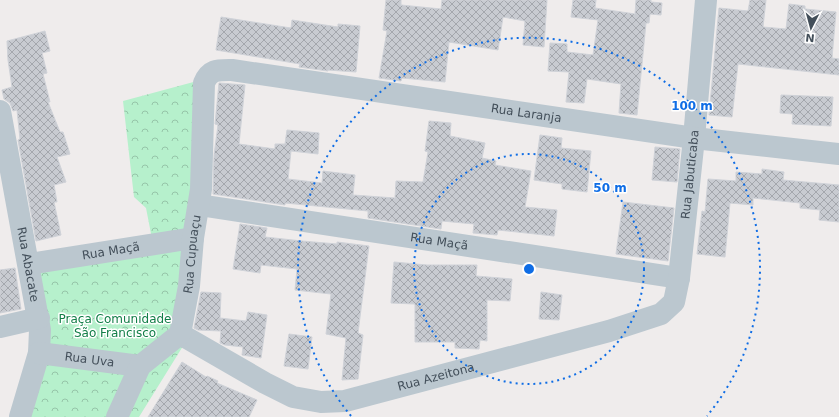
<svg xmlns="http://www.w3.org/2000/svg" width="839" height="417" viewBox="0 0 839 417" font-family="'DejaVu Sans',sans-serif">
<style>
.park{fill:url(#park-crowns)}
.building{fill:url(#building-cross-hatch);stroke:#cfd2d8}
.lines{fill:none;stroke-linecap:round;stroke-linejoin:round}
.minor{stroke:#bbc7cf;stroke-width:22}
.ring{fill:none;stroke:#0f6de5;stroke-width:2;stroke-dasharray:2 4}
.labels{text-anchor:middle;stroke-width:3;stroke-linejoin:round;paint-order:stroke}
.street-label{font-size:12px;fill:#434f5a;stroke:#fff}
.park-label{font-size:12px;fill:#117e47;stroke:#fff}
.centre{fill:#0f6de5;stroke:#fff;stroke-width:2}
.ring-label{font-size:12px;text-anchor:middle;font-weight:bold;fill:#0f6de5;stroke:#fff;stroke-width:3;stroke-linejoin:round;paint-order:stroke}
</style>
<defs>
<pattern id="park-crowns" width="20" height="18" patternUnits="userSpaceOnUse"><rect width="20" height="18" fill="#b6f0cc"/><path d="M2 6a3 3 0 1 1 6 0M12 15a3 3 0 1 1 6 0" fill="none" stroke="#96c5a9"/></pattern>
<pattern id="building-cross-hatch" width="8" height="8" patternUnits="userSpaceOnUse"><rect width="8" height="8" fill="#c8cbd1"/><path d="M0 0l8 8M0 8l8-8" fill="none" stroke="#a4a7ad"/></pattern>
</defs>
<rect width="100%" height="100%" fill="#efecec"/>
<path class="park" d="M212,77L188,338L139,417H29L35,270L154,249L146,208L134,197L123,101Z"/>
<g class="building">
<path d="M386,0H401V5L441,9L442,0H547L544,47L523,45L525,21L503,17L498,50L449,42L445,82L402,78L401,81L379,78L387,31L383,30Z"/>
<path d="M573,0H596L595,8L635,14L636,0H651V2L662,3L661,15L650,14L649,23H646L637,115L619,113L621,84L587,79L584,103L566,102L569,72L548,71L550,43L567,44V52L593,55L598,20L571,17Z"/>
<path d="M750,0H766L763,27L786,29L789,4L805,6V9L836,12L832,58L839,59V75L738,64L732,117L709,115L719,8L748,11Z"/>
<path d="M221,17L291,28L292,20L338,27V24L360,26L356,72L328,70V71L299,67L300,64L216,50Z"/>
<path d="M45,31L50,51L42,53L47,73L43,74L50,102H48L60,132H63L70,154L57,157L66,182L54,185L57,202H54L61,235L36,241L18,140L20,139L17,110L13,111L10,103L4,99L2,90L12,87L8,60L7,41Z"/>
<path d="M219,83L245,85L239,144L275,149V144H285L287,130L319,133L318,154L291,151L288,179L322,183L323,171L355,175L353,195L395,198L396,181L423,182L428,152L425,151L429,121L451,123L450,136L485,143L482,158L496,161L495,165L531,171L525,207L557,210L554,236L498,230L497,235L473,233L474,224L442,221L441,229L368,218V211L285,203V205L213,194L214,155L218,125L215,124Z"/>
<path d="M781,95L833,97L831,126L792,124L793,114L780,113Z"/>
<path d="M540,135L562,138L561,148L591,151L587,192L562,189V184L534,180Z"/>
<path d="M655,147L680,149L677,182L652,180Z"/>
<path d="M762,169L784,172L783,180L839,185V222L819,220L820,210L800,208V203L753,198V205L730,203L725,257L697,254L702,211L705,212L708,179L736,181V172L762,174Z"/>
<path d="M623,202L674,208L668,261L616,254Z"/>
<path d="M240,224L267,228L265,237L302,241L337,244V242L369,246L358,333L363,335L358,379L342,380L346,338L326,334L331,294L295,290L297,269L261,265L260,273L233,269Z"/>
<path d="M394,262L427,265H477L476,276L512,279L510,301L487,300V341L480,340L479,349L455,348V342H415V304L391,303Z"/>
<path d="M15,268L21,309L0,313V270Z"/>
<path d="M201,292L221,293L220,318L246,321L248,312L267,315L261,358L242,355L243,347L225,345L220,343L221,331L198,330L194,328Z"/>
<path d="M541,292L562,295L559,320L539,319Z"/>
<path d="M289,334L312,337L308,369L284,366Z"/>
<path d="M182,362L206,377L207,376L218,381L217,383L257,400L249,417H148Z"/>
</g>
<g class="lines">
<g class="minor">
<path id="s1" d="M0,111L40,330L39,353L20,417"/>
<path id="s2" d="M199,205L679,278"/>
<path id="s3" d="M29,264L193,238"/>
<path d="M0,327L39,318"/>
<path id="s4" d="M180,334L265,383L293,397L321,402L345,401L609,331L661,314L674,302L679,278L694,138L706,0"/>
<path id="s5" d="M39,353L140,366"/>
<path id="s6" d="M117,417L140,366L180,334L189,286L193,238L201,189L204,83C210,69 218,70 232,70L694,138L839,154"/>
</g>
</g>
<g class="ring">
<circle cx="529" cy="269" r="115"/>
<path d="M351 416A231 231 0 1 1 707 416"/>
</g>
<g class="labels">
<g class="street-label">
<text dy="4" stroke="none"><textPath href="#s6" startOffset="691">Rua Laranja</textPath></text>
<text dy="4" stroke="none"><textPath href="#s4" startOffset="656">Rua Jabuticaba</textPath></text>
<text dy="4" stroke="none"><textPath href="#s2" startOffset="243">Rua Maçã</textPath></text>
<text dy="4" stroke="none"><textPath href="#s3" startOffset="83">Rua Maçã</textPath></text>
<text dy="4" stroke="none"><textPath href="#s6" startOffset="188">Rua Cupuaçu</textPath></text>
<text dy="4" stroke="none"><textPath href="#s1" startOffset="156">Rua Abacate</textPath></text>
<text dy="4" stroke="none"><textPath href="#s5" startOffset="51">Rua Uva</textPath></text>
<text dy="4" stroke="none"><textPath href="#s4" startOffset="276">Rua Azeitona</textPath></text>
</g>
<g class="park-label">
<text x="115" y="323">Praça Comunidade<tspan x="115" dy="14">São Francisco</tspan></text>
</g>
</g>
<circle cx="529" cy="269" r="6" class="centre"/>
<g class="ring-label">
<text x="692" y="110">100 m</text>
<text x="610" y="192">50 m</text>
</g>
<g transform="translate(811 28) rotate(186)" stroke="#ffffff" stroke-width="3" paint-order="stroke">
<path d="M0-3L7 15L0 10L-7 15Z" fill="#434f5a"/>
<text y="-6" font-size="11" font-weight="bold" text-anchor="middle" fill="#434f5a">N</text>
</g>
</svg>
